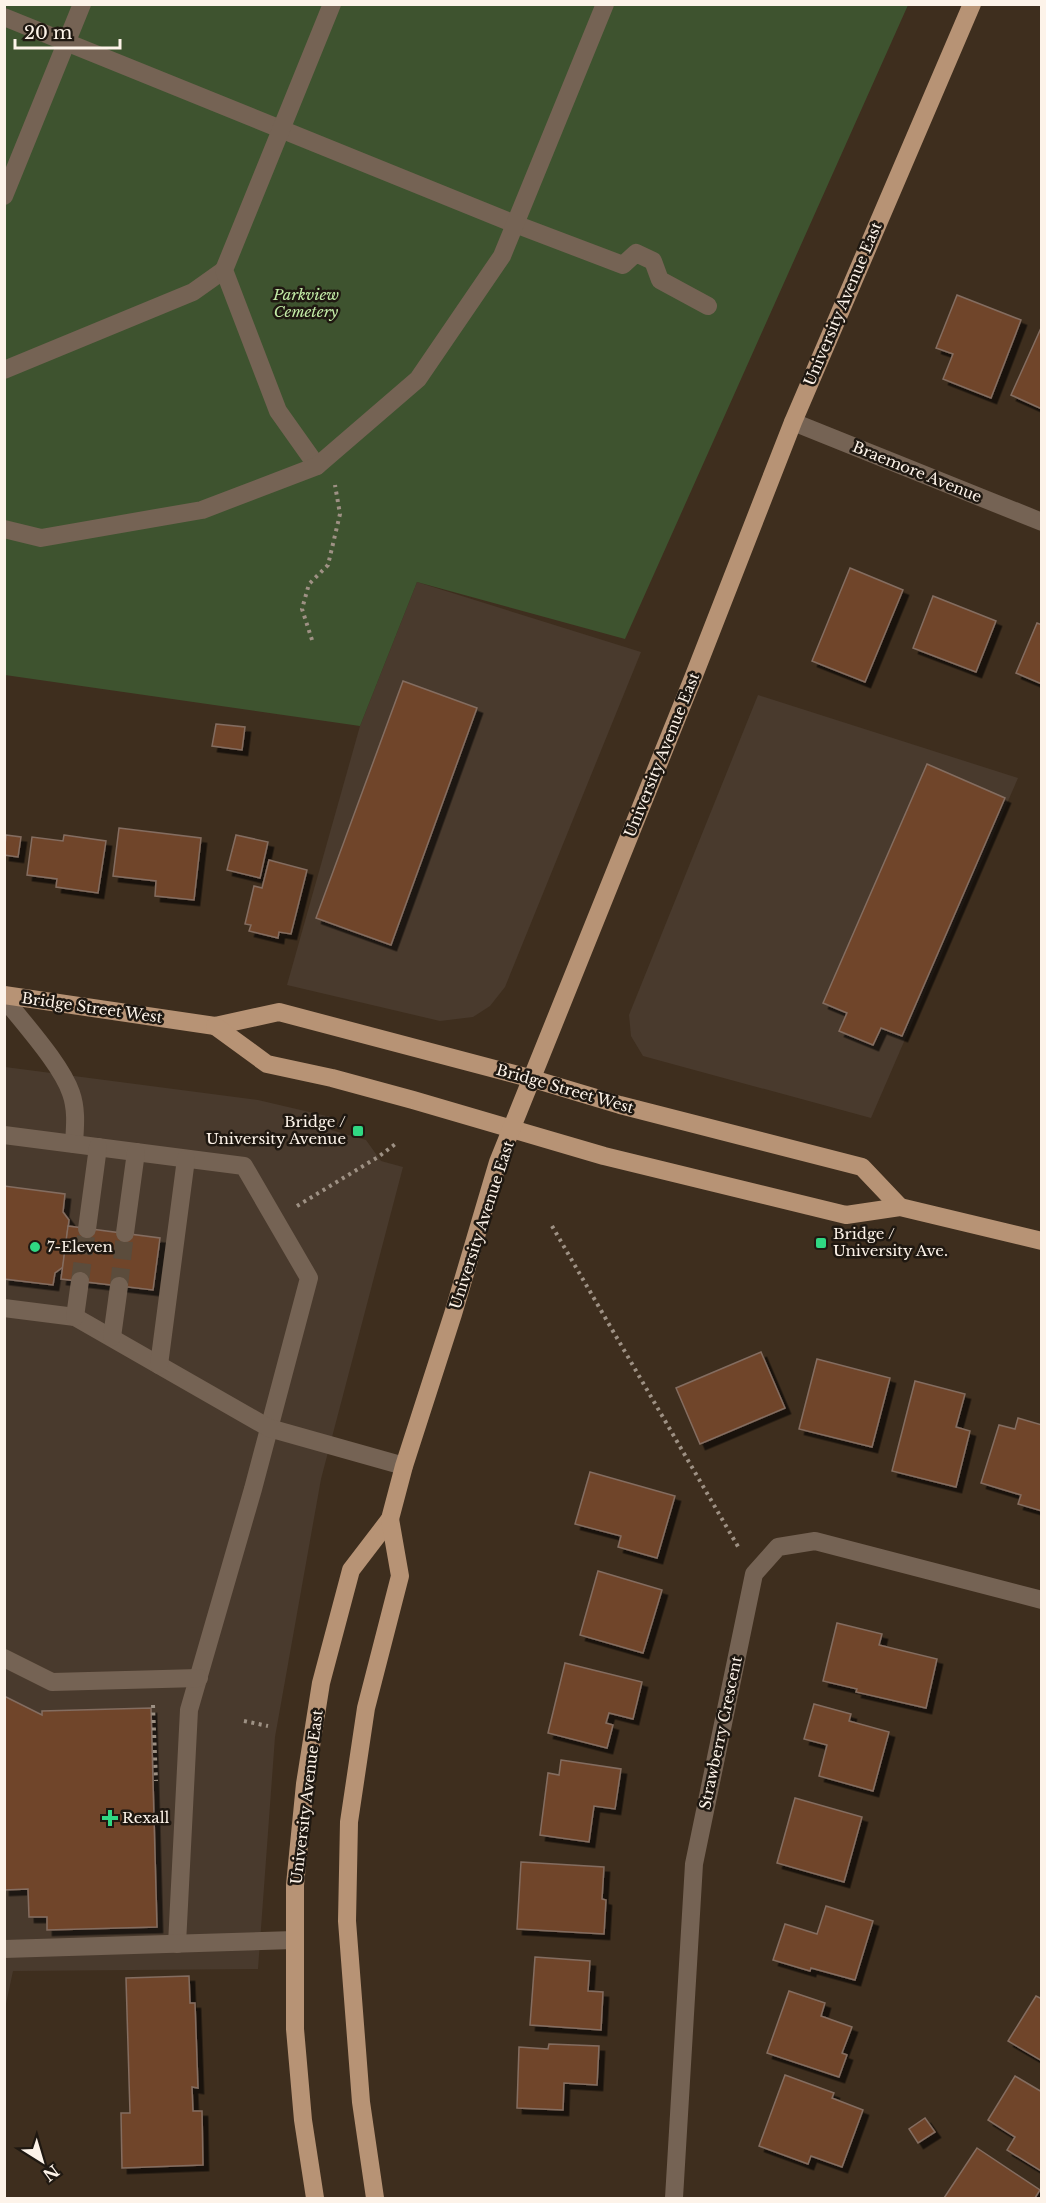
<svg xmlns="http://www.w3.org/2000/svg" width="1046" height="2203" viewBox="0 0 1046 2203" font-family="'Libre Baskerville',serif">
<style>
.commercial{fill:#493a2d}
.green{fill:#3e532f}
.building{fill:#70452b;stroke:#846d60;stroke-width:1.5;filter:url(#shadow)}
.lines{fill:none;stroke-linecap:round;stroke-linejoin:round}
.minor-tunnel{stroke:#5b4c3c;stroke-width:18;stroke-dasharray:18 9;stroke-linecap:butt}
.path{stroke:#9e9184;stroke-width:4;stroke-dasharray:3 4.5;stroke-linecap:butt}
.minor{stroke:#756354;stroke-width:18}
.major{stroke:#b79375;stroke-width:18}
.poi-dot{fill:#30d883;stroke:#1f1811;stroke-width:2}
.labels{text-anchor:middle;stroke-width:5;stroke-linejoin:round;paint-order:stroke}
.park-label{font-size:15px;font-style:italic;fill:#c3eca7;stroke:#1f1811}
.street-label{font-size:15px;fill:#fdf3e9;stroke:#1f1811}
.poi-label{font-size:15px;fill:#fdf3e9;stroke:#1f1811;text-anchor:start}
</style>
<defs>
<filter id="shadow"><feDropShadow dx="5.5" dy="5.5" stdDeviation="0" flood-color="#0009"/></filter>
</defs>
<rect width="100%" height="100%" fill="#3e2e1e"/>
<g class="commercial">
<path d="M417,582L641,652L505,987L490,1006L473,1017L440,1021L287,985L360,726Z"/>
<path d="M758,695L1018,778L871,1118L643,1056L631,1036L629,1015Z"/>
<path d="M5,1067L258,1100L335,1118L331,1130L366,1140L381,1161L403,1167L321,1479L275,1737L258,1969L13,1971L6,2004H5Z"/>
</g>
<path class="green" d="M5,5H908L625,639L417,582L360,726L5,675Z"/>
<g class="building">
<path d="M957,295L1021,320L991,398L943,379L953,354L936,348Z"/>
<path d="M1041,328H1042V409L1011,395Z"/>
<path d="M850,568L903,590L865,682L812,661Z"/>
<path d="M933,596L996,621L976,672L913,648Z"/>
<path d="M1037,623L1042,625V684L1016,673Z"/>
<path d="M403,681L477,708L391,945L316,918Z"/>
<path d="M216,724L245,727L242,750L212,746Z"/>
<path d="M927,764L1005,798L902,1036L881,1028L873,1045L839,1031L847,1013L823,1003Z"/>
<path d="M119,828L201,838L194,900L155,896L156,881L113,876Z"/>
<path d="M6,835L21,837L18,857L4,855Z"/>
<path d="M64,835L106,841L98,893L56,887L57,879L27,875L32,837L63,841Z"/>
<path d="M236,835L268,842L260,878L227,870Z"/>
<path d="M269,860L307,870L291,934L279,932L278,938L249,931L251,925L245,924L254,886L262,888Z"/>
<path d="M4,1186L65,1194L63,1212L69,1220L63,1267L55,1273L53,1285L4,1279Z"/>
<path d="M68,1226L160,1238L153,1290L61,1279Z"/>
<path d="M761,1352L785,1408L700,1444L676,1388Z"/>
<path d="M817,1359L890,1378L872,1447L799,1429Z"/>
<path d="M915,1381L965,1394L956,1427L970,1431L956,1487L892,1471Z"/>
<path d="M1018,1418L1042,1425V1511L1018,1504L1021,1495L981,1483L999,1425L1015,1429Z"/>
<path d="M590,1472L675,1496L657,1558L618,1547L621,1536L575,1524Z"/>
<path d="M598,1571L662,1590L643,1653L580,1635Z"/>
<path d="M837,1623L882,1634L879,1645L937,1659L926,1708L856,1692L857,1689L823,1681Z"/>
<path d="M565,1663L642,1682L633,1719L609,1713L606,1723L613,1725L607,1748L548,1733Z"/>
<path d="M4,1696L42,1715V1711L151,1708L157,1927L47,1930V1917H29L28,1889L4,1890Z"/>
<path d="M814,1704L851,1714L849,1721L889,1732L873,1791L819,1776L827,1745L804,1739Z"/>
<path d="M561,1760L621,1769L615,1809L594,1806L589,1842L540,1835L548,1773L559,1775Z"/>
<path d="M795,1798L862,1817L844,1882L777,1863Z"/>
<path d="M521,1862L604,1867L602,1899L606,1900L604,1934L517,1929Z"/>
<path d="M826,1906L873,1921L855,1980L811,1968L810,1971L773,1960L785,1924L817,1934Z"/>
<path d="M535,1957L590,1961L588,1991L603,1992L601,2030L530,2025Z"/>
<path d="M189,1976L190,2003H195L198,2088L192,2087L193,2111H202L203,2165L122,2168L121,2113H130L126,1978Z"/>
<path d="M789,1991L825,2003L821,2016L852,2027L842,2053L847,2055L839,2077L767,2053Z"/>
<path d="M1036,1996L1042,1999V2061L1008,2041Z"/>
<path d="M549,2044L599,2046L597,2085L564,2083L563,2110L517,2108L519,2047L548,2049Z"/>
<path d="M785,2075L834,2093L832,2098L863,2110L842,2167L811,2156L808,2164L759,2146Z"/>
<path d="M1015,2076L1042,2092L1041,2171L1007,2150L1015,2137L988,2120Z"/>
<path d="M925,2118L935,2132L918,2143L909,2129Z"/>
<path d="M977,2148L1040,2190L1035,2198H944Z"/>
</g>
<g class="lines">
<g class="minor-tunnel">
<path d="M80,1281L87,1229"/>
<path d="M119,1286L125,1233"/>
</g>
<g class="path">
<path d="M312,640L302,609L309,584L328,565L340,514L335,485"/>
<path d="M297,1206L378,1157L398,1142"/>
<path d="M552,1226L740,1550"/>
<path d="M153,1705L156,1781"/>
<path d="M244,1721L268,1726"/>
</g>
<g class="minor">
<path d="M4,17L515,224L623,265L636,253L653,261L660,280L708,306"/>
<path d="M4,196L82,4"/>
<path d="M4,370L193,292L224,270"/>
<path d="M793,422L1042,522"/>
<path d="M317,466L278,411L224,270L332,4"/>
<path d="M4,529L41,538L202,510L317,466L418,379L502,256L605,4"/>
<path d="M4,998C24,1024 61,1064 71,1093C77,1110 75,1127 74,1144"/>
<path d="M4,1135L244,1166L309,1278L253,1489L189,1710L177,1944"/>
<path d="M87,1229L98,1147"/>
<path d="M125,1233L136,1152"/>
<path d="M4,1308L75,1317L269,1428L404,1466"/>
<path d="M75,1317L80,1281"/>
<path d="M112,1337L119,1286"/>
<path d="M159,1365L186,1159"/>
<path d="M4,1658L52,1682L199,1678"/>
<path d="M4,1949L294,1940"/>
<path d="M674,2198L694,1864L754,1574L778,1547L815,1541L1042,1600"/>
</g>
<g class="major">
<path d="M4,995L215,1026L279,1012L533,1079L620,1105L862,1167L900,1207"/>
<path d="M215,1026L267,1064L332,1078L413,1100L604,1156L846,1215L900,1207L1042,1241"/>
<path d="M315,2198L303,2120L295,2029V1885L305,1784L321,1683L351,1570L390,1519L404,1466L453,1314L498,1162L693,678L793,422L972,4"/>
<path d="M375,2198L361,2102L347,1921L349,1822L366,1708L400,1576L390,1519"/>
</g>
</g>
<g class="poi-dot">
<rect x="352" y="1125" width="12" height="12" rx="3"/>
<rect x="815" y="1237" width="12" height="12" rx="3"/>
<circle cx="35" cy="1247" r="6"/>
<path d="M107 1809h6v6h6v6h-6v6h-6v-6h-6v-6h6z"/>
</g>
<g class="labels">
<g class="park-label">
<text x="306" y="300">Parkview<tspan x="306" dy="17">Cemetery</tspan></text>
</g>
<g class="street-label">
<text transform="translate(843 304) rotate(-67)" y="5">University Avenue East</text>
<text transform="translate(917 472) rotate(22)" y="5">Braemore Avenue</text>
<text transform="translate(662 755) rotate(-68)" y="5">University Avenue East</text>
<text transform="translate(92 1008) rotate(8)" y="5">Bridge Street West</text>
<text transform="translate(565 1089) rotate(16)" y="5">Bridge Street West</text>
<text transform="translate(482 1225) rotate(-72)" y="5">University Avenue East</text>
<text transform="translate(721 1733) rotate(-78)" y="5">Strawberry Crescent</text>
<text transform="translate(307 1797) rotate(-83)" y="5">University Avenue East</text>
</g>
<g class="poi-label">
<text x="346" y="1127" text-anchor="end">Bridge /<tspan x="346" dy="17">University Avenue</tspan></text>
<text x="833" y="1239">Bridge /<tspan x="833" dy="17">University Ave.</tspan></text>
<text x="47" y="1252">7-Eleven</text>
<text x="122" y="1823">Rexall</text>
</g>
</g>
<rect width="1046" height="2203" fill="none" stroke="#fdf3e9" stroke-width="12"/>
<g transform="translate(42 2161) rotate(143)" stroke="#1f1811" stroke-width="4.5" paint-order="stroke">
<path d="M0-4.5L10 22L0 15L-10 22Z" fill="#fdf3e9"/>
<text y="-9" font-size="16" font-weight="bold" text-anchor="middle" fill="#fdf3e9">N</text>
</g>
<path d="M15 39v9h105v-9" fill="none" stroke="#fdf3e9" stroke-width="3"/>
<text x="24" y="39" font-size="18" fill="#fdf3e9" stroke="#1f1811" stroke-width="4.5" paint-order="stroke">20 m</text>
</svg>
